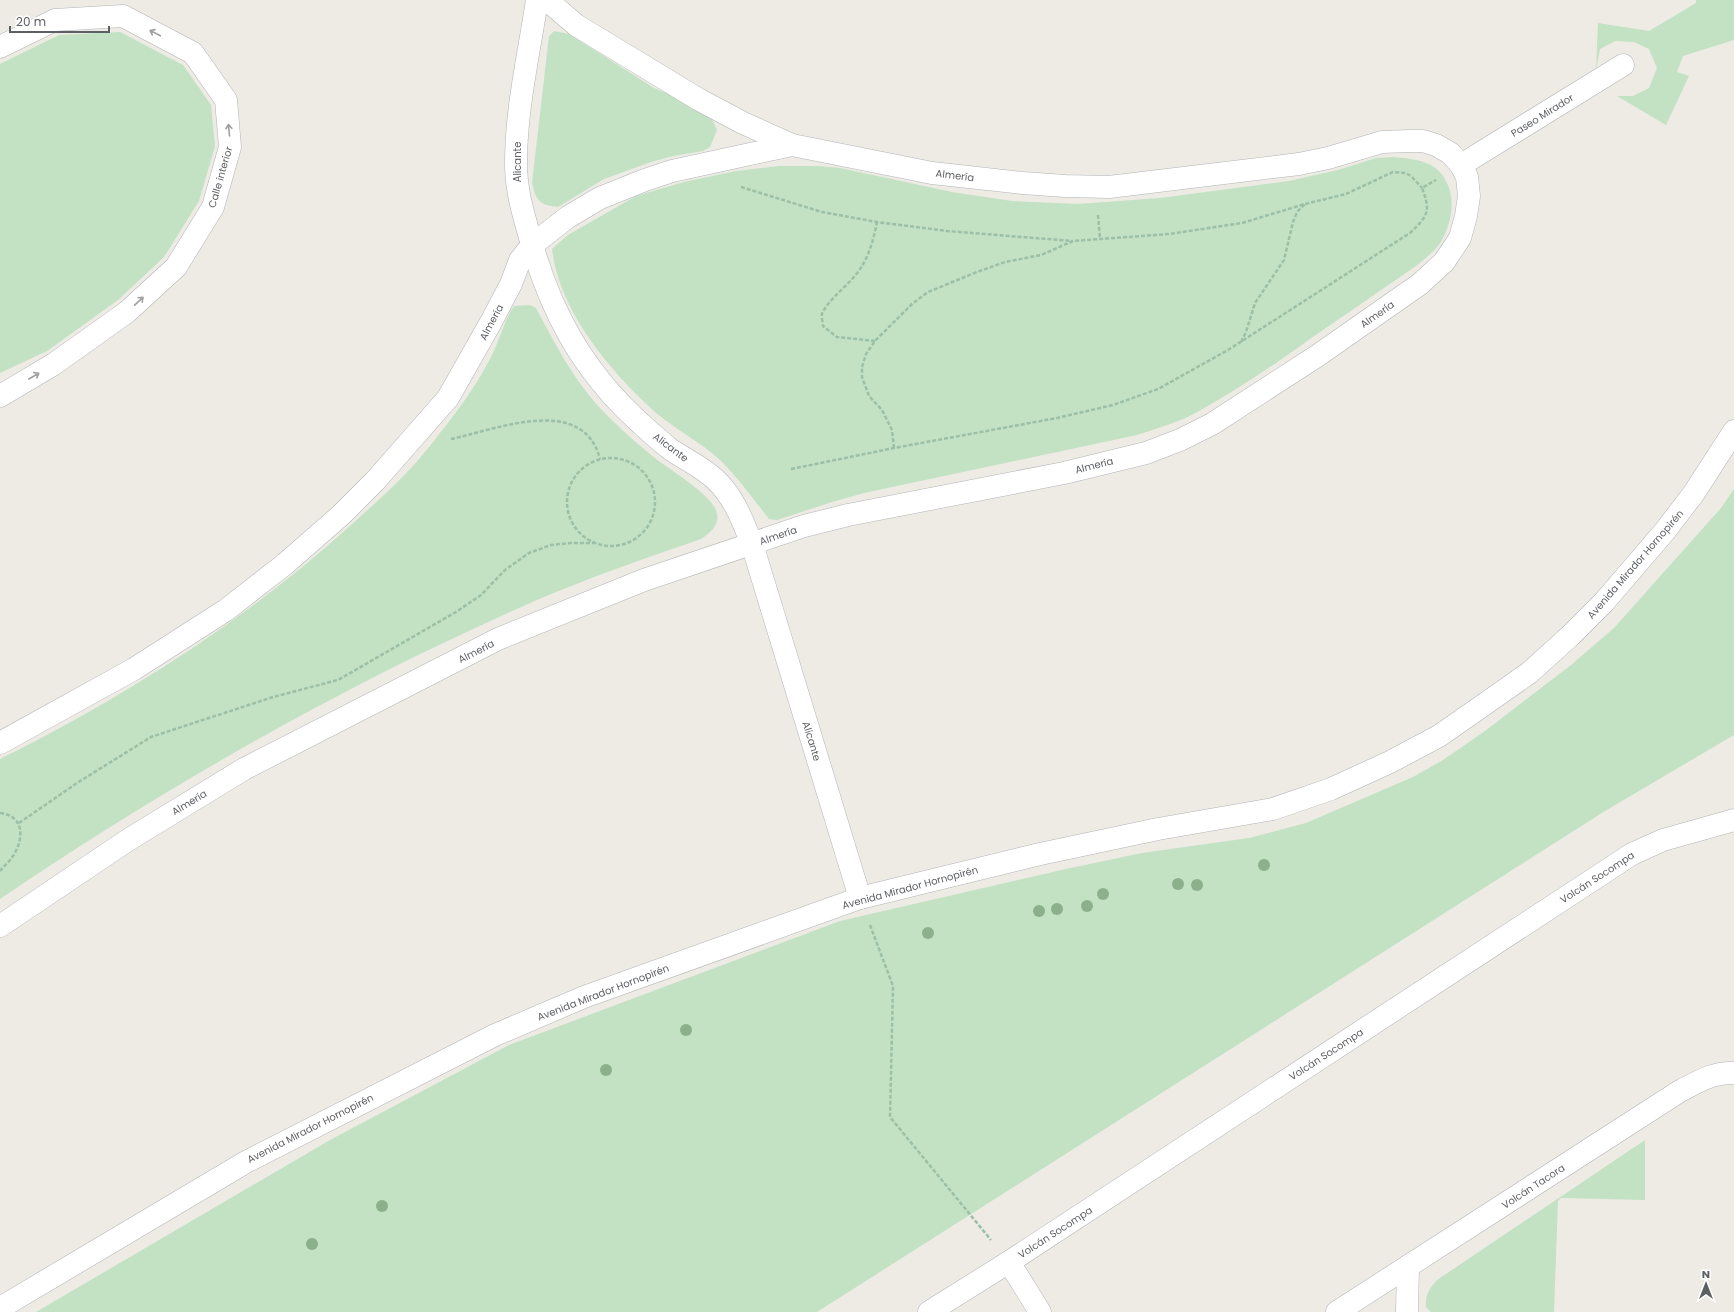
<svg xmlns="http://www.w3.org/2000/svg" width="1734" height="1312" viewBox="0 0 1734 1312" font-family="Poppins,sans-serif">
<style>
.green{fill:#c2e2c3}
.lines{fill:none;stroke-linecap:round;stroke-linejoin:round}
.street-casing{stroke:#b1b4b7;stroke-width:23}
.path{stroke:#9bc0a7;stroke-width:2.5;stroke-dasharray:4 2;stroke-linecap:butt}
.street{stroke:#fff;stroke-width:22}
.tree{fill:#8cb08b}
.oneway{stroke:#9d9fa1}
.labels{text-anchor:middle;stroke-width:3;stroke-linejoin:round;paint-order:stroke}
.street-label{font-size:10px;fill:#5c5f63;stroke:#fff}
</style>
<rect width="100%" height="100%" fill="#edebe4"/>
<g class="green">
<path d="M1696,0H1734V40L1683,56L1677,72L1689,76L1666,125L1617,96H1633L1649,88L1657,68L1649,49L1634,42L1615,41L1600,49L1596,70L1598,23L1649,31L1696,3Z"/>
<path d="M554,31L569,34L654,88L674,96L698,110L712,119L717,130L710,147L703,151L673,156L651,162L604,179L558,207C540,205 536,201 532,183L549,36Z"/>
<path d="M120,32L183,65L211,105L215,146L199,201L164,257L118,300L47,351L0,373V64L59,35Z"/>
<path d="M1393,157C1417,159 1440,161 1449,188C1455,205 1450,225 1442,240C1432,258 1398,278 1381,290C1350,312 1319,332 1289,354C1260,374 1230,394 1199,411C1180,422 1158,428 1137,435L864,493L832,502L777,520L769,519C754,500 739,479 721,461C701,442 676,430 655,412C610,371 559,311 552,249L568,235L636,196L684,182L736,171L778,166H818L840,168L952,192L1012,201L1078,204L1160,198L1289,181L1338,170L1376,158Z"/>
<path d="M530,305L536,308C554,342 572,377 598,406C614,423 633,440 651,455C667,468 709,493 716,510C721,524 711,532 701,539C646,558 591,577 537,600C349,682 170,784 0,899V759C125,697 246,620 350,526C375,503 403,479 425,452C448,424 475,389 491,357C499,342 505,318 514,306Z"/>
<path d="M1734,489V735L1605,811L817,1312H36L330,1140L509,1045L840,921L1066,869L1142,853L1249,838L1306,823L1413,777L1443,760L1485,731L1571,665L1614,628L1721,508Z"/>
<path d="M1645,1140V1200L1561,1198L1558,1201L1554,1312H1431L1426,1307C1425,1295 1429,1289 1437,1280Z"/>
</g>
<g class="lines">
<g class="street-casing">
<g id="street">
<path d="M537,0C529,54 516,108 516,163C516,188 522,210 529,234C549,309 581,369 639,422C649,431 660,441 670,449C686,460 704,468 717,481C735,499 743,522 752,544L860,898"/>
<path d="M0,47L55,20L123,16L193,53L226,100L230,147L213,207L176,267L127,312L54,364L0,396"/>
<path d="M1461,165L1623,65"/>
<path d="M0,743L134,669L226,610L285,564L341,515L375,481L448,398L491,322L511,284L520,260L532,245L568,217L600,198L645,180L672,171L792,145"/>
<path d="M0,926L128,840L244,769L498,639L644,580L804,526L848,515L1064,473L1146,453L1180,440L1212,424L1317,356L1420,284L1444,262L1460,238L1466,216L1469,196L1467,177L1461,165L1450,153L1436,145L1423,141H1410L1382,142L1328,158L1299,164L1109,187L1065,186L1023,183L932,173L792,145L743,123L698,99L576,25L547,0"/>
<path d="M1009,1262L1040,1312"/>
<path d="M0,1308L246,1162L495,1035L584,997L860,898L1040,854L1158,829L1273,809L1331,789L1390,762L1439,736L1482,706L1529,673L1570,636L1604,602L1665,531L1694,493L1734,431"/>
<path d="M929,1312L1009,1262L1632,854L1663,840L1734,820"/>
<path d="M1337,1312L1680,1091C1698,1082 1713,1072 1734,1073"/>
<path d="M1407,1312L1408,1266"/>
</g>
</g>
<g class="path">
<path d="M741,187L822,212L877,222L947,231L1072,241"/>
<path d="M1098,215L1100,239"/>
<path d="M875,341L837,337L823,326C823,322 821,317 822,314C827,300 853,282 862,266C870,253 874,237 877,222"/>
<path d="M1241,342L1246,332L1255,303L1284,260L1293,222L1297,212L1305,204"/>
<path d="M451,439C495,430 583,393 600,459"/>
<path d="M894,448L892,430L882,410L869,396L862,377V367L866,354L875,341L912,304L928,292L977,272L1005,262L1041,255L1073,241L1169,234L1242,223L1305,204L1346,194L1393,172L1405,173L1411,176L1422,188"/>
<circle cx="611" cy="502" r="44"/>
<path d="M791,469L894,448L1057,418L1113,405L1158,389L1228,350L1410,233C1428,216 1431,211 1422,188L1436,180"/>
<path d="M0,813C25,816 24,839 13,856C10,861 4,866 0,871"/>
<path d="M19,823L77,783L151,737L273,697L338,680L456,612L481,595L505,570L529,553L551,545L571,543H594"/>
<path d="M870,925L893,986L890,1117L991,1240"/>
</g>
<use href="#street" class="street"/>
</g>
<g class="tree">
<circle cx="1264" cy="865" r="6"/>
<circle cx="1178" cy="884" r="6"/>
<circle cx="1197" cy="885" r="6"/>
<circle cx="1103" cy="894" r="6"/>
<circle cx="1087" cy="906" r="6"/>
<circle cx="1057" cy="909" r="6"/>
<circle cx="1039" cy="911" r="6"/>
<circle cx="928" cy="933" r="6"/>
<circle cx="686" cy="1030" r="6"/>
<circle cx="606" cy="1070" r="6"/>
<circle cx="382" cy="1206" r="6"/>
<circle cx="312" cy="1244" r="6"/>
</g>
<defs><path id="oneway-shaft" d="M-6 0H5M1.5-3L5.5 0L1.5 3" fill="none" stroke-width="1.6" stroke-linecap="round" stroke-linejoin="round"/></defs>
<g class="oneway">
<use href="#oneway-shaft" transform="translate(155 33) rotate(-152)"/>
<use href="#oneway-shaft" transform="translate(229 130) rotate(-95)"/>
<use href="#oneway-shaft" transform="translate(139 301) rotate(-43)"/>
<use href="#oneway-shaft" transform="translate(34 376) rotate(-30)"/>
</g>
<g class="labels">
<g class="street-label">
<text transform="translate(1542 115) rotate(-32)" y="4">Paseo Mirador</text>
<text transform="translate(517 162) rotate(-90)" y="4">Alicante</text>
<text transform="translate(955 175) rotate(7)" y="4">Almería</text>
<text transform="translate(220 177) rotate(-74)" y="4">Calle interior</text>
<text transform="translate(1377 314) rotate(-35)" y="4">Almería</text>
<text transform="translate(491 322) rotate(-62)" y="4">Almería</text>
<text transform="translate(671 447) rotate(37)" y="4">Alicante</text>
<text transform="translate(1094 465) rotate(-14)" y="4">Almería</text>
<text transform="translate(778 535) rotate(-19)" y="4">Almería</text>
<text transform="translate(1635 564) rotate(-49)" y="4">Avenida Mirador Hornopirén</text>
<text transform="translate(476 651) rotate(-27)" y="4">Almería</text>
<text transform="translate(812 741) rotate(73)" y="4">Alicante</text>
<text transform="translate(189 802) rotate(-31)" y="4">Almería</text>
<text transform="translate(1597 877) rotate(-33)" y="4">Volcán Socompa</text>
<text transform="translate(910 887) rotate(-15)" y="4">Avenida Mirador Hornopirén</text>
<text transform="translate(603 992) rotate(-21)" y="4">Avenida Mirador Hornopirén</text>
<text transform="translate(1326 1054) rotate(-33)" y="4">Volcán Socompa</text>
<text transform="translate(310 1128) rotate(-27)" y="4">Avenida Mirador Hornopirén</text>
<text transform="translate(1533 1186) rotate(-33)" y="4">Volcán Tacora</text>
<text transform="translate(1055 1232) rotate(-33)" y="4">Volcán Socompa</text>
</g>
</g>
<g transform="translate(1706 1284)" stroke="#ffffff" stroke-width="3" paint-order="stroke">
<path d="M0-3L7 15L0 10L-7 15Z" fill="#5c5f63"/>
<text y="-6" font-size="11" font-weight="bold" text-anchor="middle" fill="#5c5f63">N</text>
</g>
<path d="M10 26v6h99v-6" fill="none" stroke="#5c5f63" stroke-width="2"/>
<text x="16" y="26" font-size="12" fill="#5c5f63" stroke="#ffffff" stroke-width="3" paint-order="stroke">20 m</text>
</svg>
